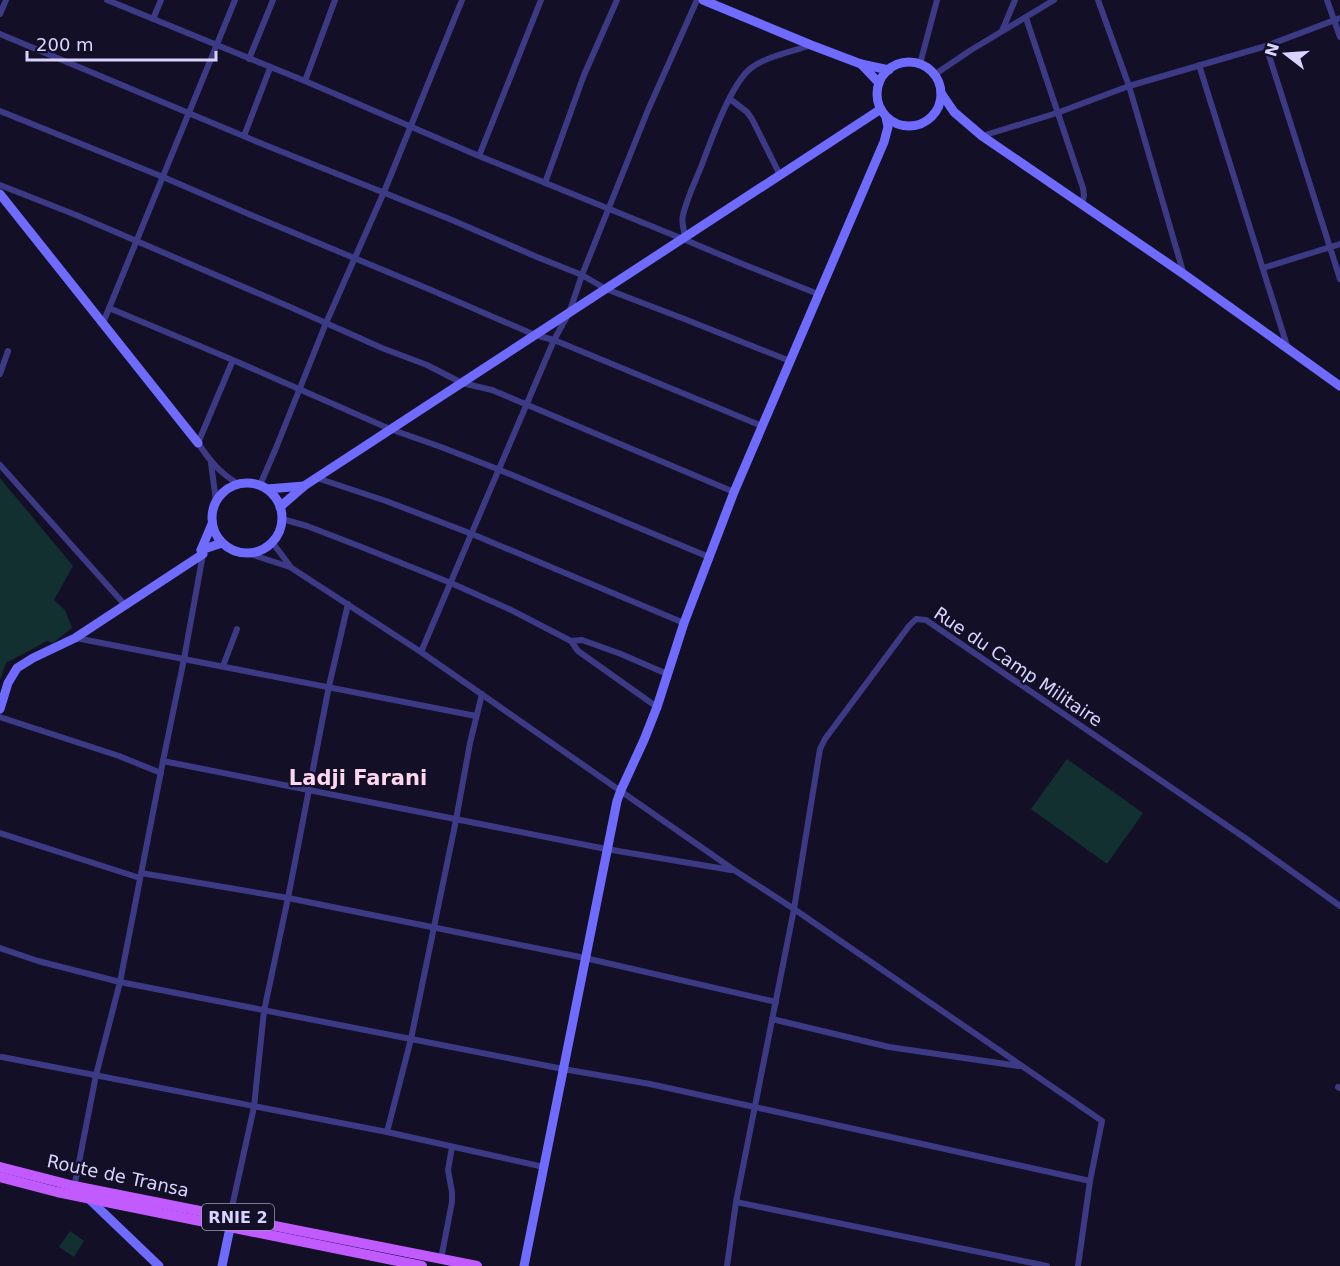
<svg xmlns="http://www.w3.org/2000/svg" width="1340" height="1266" viewBox="0 0 1340 1266" font-family="'DejaVu Sans',sans-serif">
<style>
.green{fill:#12302f}
.lines{fill:none;stroke-linecap:round;stroke-linejoin:round}
.street{stroke:#3d3a85;stroke-width:6}
.secondary{stroke:#6f6bff;stroke-width:9}
.primary{stroke:#c25bff;stroke-width:10}
.labels{text-anchor:middle;stroke-width:4.5;stroke-linejoin:round;paint-order:stroke}
.shield{fill:#130f26;stroke:#9e99be;stroke-width:1.5}
.shield-label{font-size:16px;font-weight:bold;fill:#d9d4ff}
.street-label{font-size:18px;fill:#d9d4ff;stroke:#130f26}
.quarter-label{font-size:21px;font-weight:bold;fill:#ffd6f0;stroke:#130f26}
</style>
<rect width="100%" height="100%" fill="#130f26"/>
<g class="green">
<path d="M0,478L73,566L54,600L65,610L72,628L53,643L47,641L6,663L0,680Z"/>
<path d="M1067,759L1143,813L1107,864L1031,809Z"/>
<path d="M70,1231L84,1241L74,1257L59,1247Z"/>
</g>
<g class="lines">
<g class="street">
<path d="M107,0L305,81L479,156L683,239L740,263L818,294"/>
<path d="M1098,0L1129,86L1184,275"/>
<path d="M1327,0L1340,37"/>
<path d="M0,14L6,0"/>
<path d="M1026,18L1083,188L1084,195L1082,205"/>
<path d="M153,19L161,0"/>
<path d="M1002,31L1015,0"/>
<path d="M0,34L265,145L452,220L537,257L582,275L606,289L687,320L790,361"/>
<path d="M1266,46L1340,279"/>
<path d="M249,59L273,0"/>
<path d="M920,64L937,0"/>
<path d="M1199,65L1288,349"/>
<path d="M934,75L971,50L1054,0"/>
<path d="M305,81L335,0"/>
<path d="M730,99L747,112L752,119L780,175"/>
<path d="M0,111L163,177L251,215L431,290L535,335L554,340L762,426"/>
<path d="M244,136L270,68"/>
<path d="M982,136L1057,113L1129,86L1266,46L1340,18"/>
<path d="M479,156L541,0"/>
<path d="M545,183L584,75L617,0"/>
<path d="M0,185L76,215L290,307L382,348L427,365L462,383L492,390L734,492"/>
<path d="M685,237C684,230 681,222 683,215C687,198 695,182 701,167C710,143 731,83 751,68C767,56 792,52 811,45"/>
<path d="M1263,268L1340,244"/>
<path d="M109,308L233,360L390,429L441,447L500,470L709,557"/>
<path d="M103,323L235,0"/>
<path d="M233,360L198,443C210,461 219,472 238,484"/>
<path d="M0,374L8,351"/>
<path d="M211,463L216,501"/>
<path d="M0,465L125,605"/>
<path d="M317,478L386,501L472,534L684,623"/>
<path d="M260,485L276,448L326,323L384,192L462,0"/>
<path d="M282,519L307,526L364,548L451,583L509,609L571,641L578,651L657,707"/>
<path d="M272,542L290,566"/>
<path d="M250,554L290,567L421,652L734,870L794,909L1102,1121L1090,1181L1078,1266"/>
<path d="M76,638L476,716"/>
<path d="M571,641L582,640L621,654L667,674"/>
<path d="M421,652L554,340L569,313L582,275L648,110L697,0"/>
<path d="M223,666L237,629"/>
<path d="M0,717L119,756L161,773"/>
<path d="M163,761L606,849L731,870"/>
<path d="M0,833L140,878"/>
<path d="M141,873L288,898L585,958L776,1002"/>
<path d="M0,948L38,961L120,982L411,1039L563,1069L650,1084L1090,1181"/>
<path d="M772,1019L889,1047L1019,1066"/>
<path d="M2,1057L387,1132L544,1167"/>
<path d="M1338,1087L1340,1088"/>
<path d="M387,1132L411,1039L456,820L470,743L482,694"/>
<path d="M74,1188L96,1075L120,982L163,761L184,659L203,554"/>
<path d="M736,1202L1047,1266"/>
<path d="M230,1216L254,1107L264,1011L288,898L329,686L348,604"/>
<path d="M441,1259L452,1202V1192L448,1170L452,1147"/>
<path d="M727,1266L736,1202L794,909L820,749L825,739L909,626L916,619L926,620L1248,840L1340,906"/>
</g>
<g class="secondary">
<path d="M703,0L811,45L861,64"/>
<circle cx="909" cy="94" r="32"/>
<path d="M879,83L861,64L889,70"/>
<path d="M941,93L954,112L982,136L1185,275L1340,386"/>
<path d="M0,194L198,443"/>
<circle cx="247" cy="518" r="35"/>
<path d="M267,489L304,486"/>
<path d="M280,507L304,486L881,109"/>
<path d="M201,550L222,543"/>
<path d="M0,709L8,683L17,668L33,658L75,638L203,554L201,550L212,524"/>
<path d="M88,1198L159,1266"/>
<path d="M222,1266L230,1228"/>
<path d="M524,1266L617,801L621,790L644,740L657,707L684,623L734,492L884,142L888,127L886,117"/>
</g>
<g class="primary">
<path d="M0,1167L74,1186L477,1266"/>
<path d="M0,1177L57,1192L422,1266"/>
</g>
</g>
<g class="labels">
<rect class="shield" x="202" y="1204" width="72" height="26" rx="4.5"/>
<g class="shield-label">
<text x="238" y="1223">RNIE 2</text>
</g>
<g class="street-label">
<text transform="translate(1018 667) rotate(34)" y="6">Rue du Camp Militaire</text>
<text transform="translate(118 1176) rotate(12)" y="6">Route de Transa</text>
</g>
<g class="quarter-label">
<text x="358" y="785">Ladji Farani</text>
</g>
</g>
<g transform="translate(1286 54) rotate(287)" stroke="#130f26" stroke-width="4.5" paint-order="stroke">
<path d="M0-4.5L10 22L0 15L-10 22Z" fill="#d9d4ff"/>
<text y="-9" font-size="16" font-weight="bold" text-anchor="middle" fill="#d9d4ff">N</text>
</g>
<path d="M27 51v9h189v-9" fill="none" stroke="#d9d4ff" stroke-width="3"/>
<text x="36" y="51" font-size="18" fill="#d9d4ff" stroke="#130f26" stroke-width="4.5" paint-order="stroke">200 m</text>
</svg>
